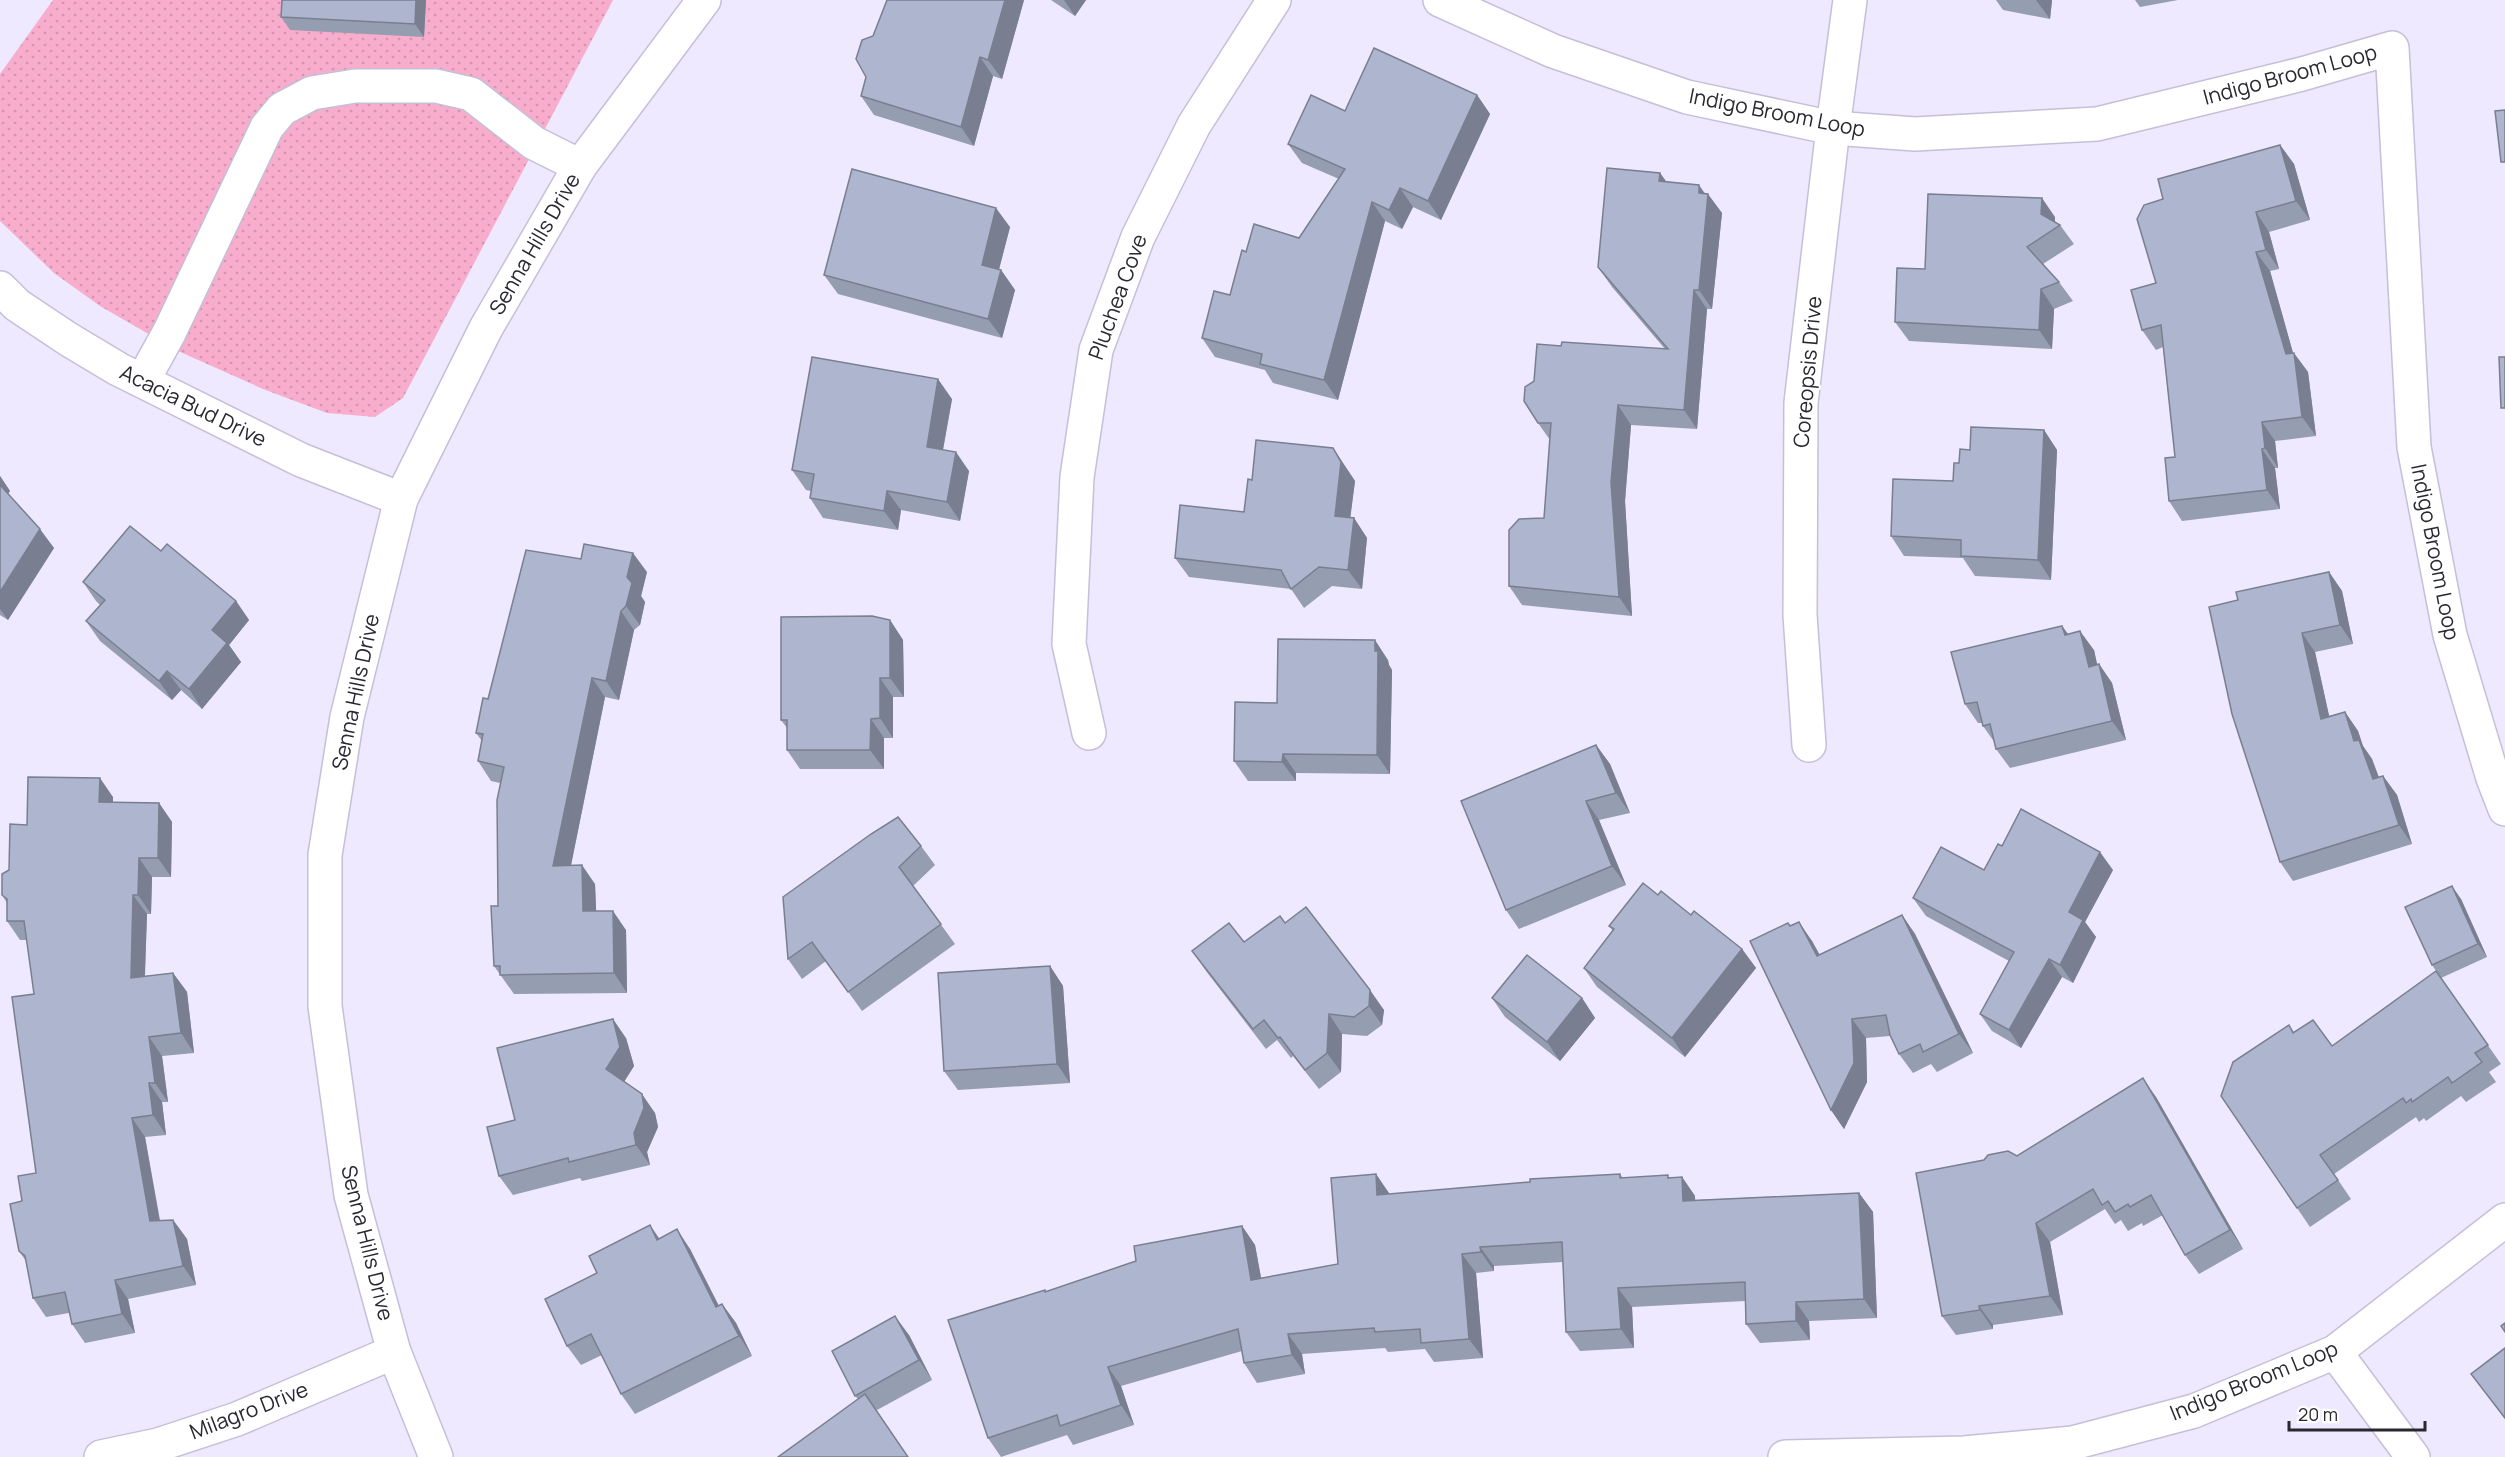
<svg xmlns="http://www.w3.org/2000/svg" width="2505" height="1457" viewBox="0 0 2505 1457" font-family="Manrope,sans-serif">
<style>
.park{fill:url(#park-dots)}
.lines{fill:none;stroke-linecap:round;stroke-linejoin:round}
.minor-casing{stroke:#c5bfd8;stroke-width:36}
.minor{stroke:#fff;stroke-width:33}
.wall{fill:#959db1}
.shaded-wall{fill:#797f90}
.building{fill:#adb6ce;stroke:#797f90;stroke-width:1.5}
.labels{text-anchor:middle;stroke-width:4.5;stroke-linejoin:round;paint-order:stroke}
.street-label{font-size:21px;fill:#292730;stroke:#fff}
</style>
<defs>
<pattern id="park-dots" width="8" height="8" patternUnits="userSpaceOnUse" patternTransform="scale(1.5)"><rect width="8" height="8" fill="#f8adcd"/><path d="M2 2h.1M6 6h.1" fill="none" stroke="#d595b0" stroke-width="1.8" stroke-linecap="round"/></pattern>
</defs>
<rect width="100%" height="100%" fill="#eee9fe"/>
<path class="park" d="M53,0H613L403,398L375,417L327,413L263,389L178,351L100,306L54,273L0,221V74Z"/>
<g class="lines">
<g class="minor-casing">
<g id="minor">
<path d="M1440,0L1553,51L1687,97L1833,128L1915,134L2097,124L2302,74L2392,48L2414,447L2450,635L2493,778L2505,809"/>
<path d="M0,288L17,305L68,339L118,369L301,460L401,499"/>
<path d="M143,380L169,333L267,127L282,109L312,93L355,86H436L471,94L534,143L580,166"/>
<path d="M1089,733L1069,644L1077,477L1096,350L1138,237L1194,125L1274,0"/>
<path d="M1809,745L1800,615L1801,403L1833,128L1850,0"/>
<path d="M2335,1352L2413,1457"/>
<path d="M101,1457L158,1445L237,1419L394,1352"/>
<path d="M436,1457L394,1352L351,1195L325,1006V855L347,717L401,499L486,328L580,166L704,0"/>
<path d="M1785,1457L1964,1453L2073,1443L2194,1411L2335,1352L2505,1220"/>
</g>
</g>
<use href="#minor" class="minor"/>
</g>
<g class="wall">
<path d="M426,0L424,37L290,30L281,17Z"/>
<path d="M887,0H1024L1002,79L993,76L974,146L874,115L861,96L866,77L873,36Z"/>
<path d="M1051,0H1086L1075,16Z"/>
<path d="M1996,0H2052L2050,19L2003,10Z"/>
<path d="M2135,0H2178L2140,7Z"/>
<path d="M1477,95L1490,114L1441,220L1413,207L1402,229L1385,221L1338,400L1273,383L1265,370L1215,357L1202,338L1230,295L1246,252L1299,238L1339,179L1302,163L1288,144L1345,111Z"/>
<path d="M2280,145L2294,164L2310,220L2269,232L2279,269L2270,271L2293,353L2308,372L2316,436L2275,441L2278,468H2275L2280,509L2182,521L2169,501L2175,457L2163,347L2156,350L2142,330L2156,283L2163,199Z"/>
<path d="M1660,173L1666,182L1705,193L1722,213L1712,309H1707L1697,429L1631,425L1625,501L1632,616L1522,605L1509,586L1544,518L1550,440L1538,423L1534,381L1665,349L1612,287L1598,267Z"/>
<path d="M2055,217V222L2060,225L2074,244L2043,264L2059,282L2073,301L2054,309L2052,349L1909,341L1895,322L1925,269Z"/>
<path d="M1010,227L999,270H1001L1015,290L1002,338L838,294L824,275Z"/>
<path d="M952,399L943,450L969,471L960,521L901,510L898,530L823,518L810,498L811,491L806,490L792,470Z"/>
<path d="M2044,430L2057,450L2051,580L1975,576L1963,558L1904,556L1891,536L1953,481L1959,463L1970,450Z"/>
<path d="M1333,448L1355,481L1350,518H1354L1367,538L1362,589L1332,586L1304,608L1291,589L1189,577L1175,558L1244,512L1252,480Z"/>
<path d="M0,476L10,491L8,494L54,548L8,620L0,615Z"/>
<path d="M161,551L236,601L249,620L229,645L241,662L202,709L181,690L172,700L100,641L86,621L100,605L96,601L83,582Z"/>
<path d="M647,572L641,596L645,602L640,625L634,630L619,700L605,697L571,865L595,884L596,911L626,930L627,993L514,994L494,966L498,906L500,783L491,781L478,761L482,741L476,733L488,699Z"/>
<path d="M2329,572L2342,591L2353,644L2315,652L2329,716L2345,712L2358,731L2363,746L2372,759L2379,777L2383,776L2397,795L2412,844L2293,881L2280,862L2238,600Z"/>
<path d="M890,620L903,640L904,697H893V738H884V769H800L787,750V728L781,720Z"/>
<path d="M2062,626L2068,634L2094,650L2097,665L2099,664L2112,683L2126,740L2010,768L1996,749L1995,743L1983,726L1982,723H1978L1965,704Z"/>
<path d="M1388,660L1389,665L1392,670L1390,774L1296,773V781H1248L1234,761L1277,703Z"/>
<path d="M1596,745L1610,764L1630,813L1599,820L1626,885L1519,929L1506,910Z"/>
<path d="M113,797V802L159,803L172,822L171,877H152L151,914H147L145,976L173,973L187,992L194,1053L162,1056L168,1102H162L166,1135L145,1137L160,1220H173L187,1239L196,1285L128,1299L135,1333L85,1343L72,1324L69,1313L46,1317L33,1298L26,1261L19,1251L22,1201L36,1173L34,994L27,940H20L7,921V903L2,895L27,825Z"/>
<path d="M921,846L935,865L913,886L955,944L862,1011L826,961L802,979L788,959Z"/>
<path d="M2002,846L2113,870L2085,922L2096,937L2073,983L2062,977L2021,1048L1992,1031L1980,1014L2009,961L1926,916L1913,898L1984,870Z"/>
<path d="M1658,895L1691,915L1742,949L1756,968L1685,1057L1597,987L1584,968L1613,931L1609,926Z"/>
<path d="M2461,899L2487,957L2441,978L2432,965Z"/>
<path d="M1902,915L1915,934L1973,1053L1937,1072L1931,1064L1913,1073L1899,1054L1890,1036L1866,1038L1867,1082L1844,1129L1831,1110L1790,926L1812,941L1820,955Z"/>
<path d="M1285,923L1384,1010L1382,1025L1367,1036L1342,1034L1341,1072L1319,1089L1293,1056L1291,1058L1277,1040L1266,1049L1206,971L1192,951L1244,942Z"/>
<path d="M1050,966L1063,986L1070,1083L958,1090L944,1071Z"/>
<path d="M2436,971L2501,1064L2489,1072L2496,1082L2466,1102L2461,1096L2426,1121L2424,1118L2419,1122L2416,1117L2334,1174L2351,1199L2310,1227L2221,1096L2289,1025L2294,1032L2332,1046Z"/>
<path d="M1492,998H1582L1595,1018L1560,1061L1505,1017Z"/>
<path d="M626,1038L634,1066L624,1082L655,1113L658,1127L647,1152L650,1165L582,1181L580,1178L513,1195L499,1176L515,1120Z"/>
<path d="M2156,1097L2243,1249L2199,1274L2185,1255L2163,1215L2143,1226L2142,1223L2128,1231L2121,1220L2115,1224L2105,1209L2050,1242L2063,1315L1993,1325V1329L1956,1335L1942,1316L2017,1156Z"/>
<path d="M1376,1174L1389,1194L1620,1174L1623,1178L1682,1177L1695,1196V1200L1859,1193L1873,1212L1877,1318L1809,1321L1810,1340L1760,1343L1746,1324L1745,1301L1632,1307L1634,1348L1580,1351L1566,1332L1563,1262L1494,1266V1271L1476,1273L1483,1358L1434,1362L1425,1349L1388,1352L1385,1348L1302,1354L1305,1374L1257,1383L1244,1363L1242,1351L1121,1386L1134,1425L1073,1445L1067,1435L1001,1457L988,1438L1046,1292L1242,1226L1255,1245L1261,1278L1338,1264Z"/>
<path d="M659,1238L690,1249L719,1306L722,1304L736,1323L752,1356L635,1414L621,1394L602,1355L581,1365L567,1346L597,1273Z"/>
<path d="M909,1335L932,1380L877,1410L858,1399L855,1396Z"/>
<path d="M2505,1348V1419L2471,1374Z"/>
</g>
<g class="shaded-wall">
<path d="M416,0H426L424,37L415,24Z"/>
<path d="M1005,0H1024L1002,79L988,60Z"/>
<path d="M1064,0H1086L1075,16Z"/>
<path d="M2036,0H2052L2050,19Z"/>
<path d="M980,57L993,76L974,146L961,127Z"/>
<path d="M1477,95L1490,114L1441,220L1428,201Z"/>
<path d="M2280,145L2294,164L2310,220L2296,201Z"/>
<path d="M1660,173L1674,192L1659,181Z"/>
<path d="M1699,185L1708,198V194L1722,213L1712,309L1699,290Z"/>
<path d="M1400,188L1413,207L1402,229L1389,210Z"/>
<path d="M2042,198L2055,217V229L2041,214Z"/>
<path d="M1372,202L1385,221L1338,400L1324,380Z"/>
<path d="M996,208L1010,227L995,284L982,265Z"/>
<path d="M2256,212L2269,232L2279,269L2266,250Z"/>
<path d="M2256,252L2270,271L2295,360L2294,353L2308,372L2316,436L2302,417L2286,354Z"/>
<path d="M1001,270L1015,290L1002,338L988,319Z"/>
<path d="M2041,289L2054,309L2052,349L2039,330Z"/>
<path d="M1694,290L1707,309L1697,429L1684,410Z"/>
<path d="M938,379L952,399L940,466L927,447Z"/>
<path d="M1618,405L1631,425L1625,501L1632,616L1619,597L1611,482Z"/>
<path d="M2262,422L2275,441L2278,468L2265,448Z"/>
<path d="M2044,430L2057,450L2051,580L2038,560Z"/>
<path d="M1333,448L1355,481L1348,536L1335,516Z"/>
<path d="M2262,449L2275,468L2280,509L2267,490Z"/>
<path d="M956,452L969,471L960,521L947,502Z"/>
<path d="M0,476L10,491L6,496L0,488Z"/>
<path d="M887,491L901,510L898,530L884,511Z"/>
<path d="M1354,518L1367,538L1362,589L1348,570Z"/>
<path d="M40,529L54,548L8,620L0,609V592Z"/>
<path d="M633,553L647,572L641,596L645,602L640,625L626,606L627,577Z"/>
<path d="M2329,572L2342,591L2353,644L2340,625Z"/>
<path d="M236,601L249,620L229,645L241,662L202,709L189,689L212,630Z"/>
<path d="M621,611L634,630L619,700L606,681Z"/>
<path d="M890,620L903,640L904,697L890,678Z"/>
<path d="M2062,626L2076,645L2065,635Z"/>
<path d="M2080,631L2094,650L2102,686L2089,667Z"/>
<path d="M2302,633L2315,652L2334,738L2321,719Z"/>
<path d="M1375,640L1388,660L1389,665L1392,670L1390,774L1377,755Z"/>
<path d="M2099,664L2112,683L2126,740L2112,721Z"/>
<path d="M167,671L181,690L172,700L159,681Z"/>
<path d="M592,678L605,697L567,885L553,866Z"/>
<path d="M880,678L893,697V738L880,718Z"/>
<path d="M2345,712L2358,731L2363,746L2372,759L2386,798L2373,779L2354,741Z"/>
<path d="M871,719L884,738V769L870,750Z"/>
<path d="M1596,745L1610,764L1630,813L1616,793Z"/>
<path d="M1283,754L1296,773V781L1282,762Z"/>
<path d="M2383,776L2397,795L2412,844L2399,825Z"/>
<path d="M100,778L113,797V821L99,802Z"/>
<path d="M1586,801L1599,820L1626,885L1612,866Z"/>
<path d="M159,803L172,822L171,877L158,858Z"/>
<path d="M2100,852L2113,870L2085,922L2096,937L2073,983L2060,965L2069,912Z"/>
<path d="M139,858L152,877L151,914L138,895Z"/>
<path d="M582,865L595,884L597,930L583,911Z"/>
<path d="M2452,886L2461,899L2487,957L2478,944Z"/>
<path d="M133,895L147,914L144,997L131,978Z"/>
<path d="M613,911L626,930L627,993L614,973Z"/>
<path d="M1902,915L1915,934L1973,1053L1959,1034Z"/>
<path d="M1799,922L1812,941L1830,975L1817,956Z"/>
<path d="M1742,949L1756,968L1685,1057L1672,1038Z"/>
<path d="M2049,959L2062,977L2021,1048L2009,1030Z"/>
<path d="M1050,966L1063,986L1070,1083L1057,1064Z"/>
<path d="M173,973L187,992L194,1053L181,1033Z"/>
<path d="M1370,990L1384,1010L1382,1025L1369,1006Z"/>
<path d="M1582,998L1595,1018L1560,1061L1547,1042Z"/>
<path d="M1329,1014L1342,1034L1341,1072L1327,1053Z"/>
<path d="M613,1019L626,1038L634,1066L620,1088L606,1069Z"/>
<path d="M1852,1019L1866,1038L1867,1082L1844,1129L1831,1110Z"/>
<path d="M149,1037L162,1056L168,1102L155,1083Z"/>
<path d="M2143,1078L2156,1097L2243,1249L2230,1230Z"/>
<path d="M149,1083L162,1102L166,1135L153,1115Z"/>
<path d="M642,1094L655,1113L658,1127L647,1152L650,1165L636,1145L634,1133Z"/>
<path d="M132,1118L145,1137L163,1240L150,1221Z"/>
<path d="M1376,1174L1389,1193L1391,1214L1377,1195Z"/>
<path d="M1682,1177L1695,1196L1696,1220L1683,1201Z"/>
<path d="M1859,1193L1873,1212L1877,1318L1864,1299Z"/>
<path d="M173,1220L187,1239L196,1285L183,1266Z"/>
<path d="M2036,1223L2050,1242L2063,1315L2050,1296Z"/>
<path d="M650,1225L663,1244L657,1240Z"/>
<path d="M1242,1226L1255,1245L1265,1299L1251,1280Z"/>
<path d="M677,1229L690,1249L729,1326L716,1307Z"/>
<path d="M1480,1247L1494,1266V1271L1481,1252Z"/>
<path d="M1462,1254L1476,1273L1483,1358L1469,1339Z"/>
<path d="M115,1280L128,1299L135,1333L122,1314Z"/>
<path d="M1618,1288L1632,1307L1634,1348L1621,1329Z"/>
<path d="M1796,1302L1809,1321L1810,1340L1796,1321Z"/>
<path d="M722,1304L736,1323L752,1356L739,1336Z"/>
<path d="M1979,1306L1993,1325V1329L1980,1310Z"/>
<path d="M895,1316L909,1335L932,1380L919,1360Z"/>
<path d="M1288,1334L1302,1354L1305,1374L1292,1355Z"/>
<path d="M1108,1367L1121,1386L1134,1425L1121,1405Z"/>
</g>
<g class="building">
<path d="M282,0H416L415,24L281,17Z"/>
<path d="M887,0H1005L988,60L980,57L961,127L861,96L866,77L856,59L862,40L873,36Z"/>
<path d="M1374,48L1477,95L1428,201L1400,188L1389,210L1372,202L1324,380L1260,364L1262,354L1202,338L1214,291L1230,295L1242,250L1246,252L1254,224L1299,238L1345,169L1288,144L1311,95L1345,111Z"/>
<path d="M2505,110V162H2501L2495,111Z"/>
<path d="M2280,145L2296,201L2256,212L2266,250L2256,252L2286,354L2294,353L2302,417L2262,422L2265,448L2262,449L2267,490L2169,501L2165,458L2175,457L2161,325L2142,330L2131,290L2156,283L2137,219L2144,205L2163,199L2158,179Z"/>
<path d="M1607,168L1660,173L1659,181L1699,185V193L1708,194L1699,290H1694L1684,410L1618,405L1611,482L1619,597L1509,586V530L1519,519L1544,518L1551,423H1538L1524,401L1525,387L1534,381L1537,344L1561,346L1562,342L1668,349L1598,267Z"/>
<path d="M852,169L996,208L982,265L1001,270L988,319L824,275Z"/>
<path d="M1928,194L2042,198L2041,214L2060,225L2027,247L2059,282L2041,289L2039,330L1895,322L1897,268L1925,269Z"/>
<path d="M812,357L938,379L927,447L956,452L947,502L887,491L884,511L810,498L814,474L792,470Z"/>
<path d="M2499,357H2505V408H2501Z"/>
<path d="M1971,427L2044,430L2038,560L1961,556V540L1891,536L1893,479L1953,481L1954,463H1959L1960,449L1970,450Z"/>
<path d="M1256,440L1333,448L1341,462L1335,516L1354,518L1348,570L1319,567L1291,589L1281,570L1175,558L1180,505L1244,512L1248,479L1252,480Z"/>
<path d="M0,485L40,529L0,592Z"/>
<path d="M130,526L161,551L167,544L236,601L212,630L227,643L189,689L167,671L159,681L86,621L105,600L83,582Z"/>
<path d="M584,544L633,553L627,577L632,583L626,606L621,611L606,681L592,678L553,866L582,865L583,911H613L614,973L500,975V966H494L491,906H498L497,800L504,767L478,761L483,734L476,733L483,698L488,699L526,550L581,559Z"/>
<path d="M2329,572L2340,625L2302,633L2321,719L2345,712L2354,741L2359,740L2373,779L2383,776L2399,825L2280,862L2232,714L2209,607L2238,600L2236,592Z"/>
<path d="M872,616L890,620V678H880V718L871,719L870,750H787V720H781V617Z"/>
<path d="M2062,626L2065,635L2080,631L2089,667L2099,664L2112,721L1996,749L1990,724L1983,726L1977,702L1965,704L1951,652Z"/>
<path d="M1278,639L1375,640V651H1378L1377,755L1283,754L1282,762L1234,761L1235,702L1277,703Z"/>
<path d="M1596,745L1616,793L1586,801L1612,866L1506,910L1461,801Z"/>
<path d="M28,777L100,778L99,802L159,803L158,858H139L138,895H133L131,978L173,973L181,1033L149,1037L155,1083H149L153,1115L132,1118L150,1221L173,1220L183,1266L115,1280L122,1314L72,1324L65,1292L33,1298L25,1256L19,1251L10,1204L22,1201L18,1176L36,1173L12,997L34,994L24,921H7V899L2,895V874L9,870L10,824L27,825Z"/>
<path d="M2021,809L2100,852L2069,912L2083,920L2060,965L2049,959L2009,1030L1980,1014L2014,952L1913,898L1941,847L1984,870L1998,844L2002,846Z"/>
<path d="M898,817L921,846L899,867L941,924L848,992L812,942L788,959L783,897L871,834Z"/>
<path d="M1643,883L1658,895L1661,891L1691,915L1694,911L1742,949L1672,1038L1584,968L1614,929L1609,926Z"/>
<path d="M2452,886L2478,944L2432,965L2405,907Z"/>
<path d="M1306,907L1370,990L1369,1006L1354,1017L1329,1014L1327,1053L1305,1070L1280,1037L1278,1038L1264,1020L1253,1029L1192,951L1229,923L1244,942L1280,916L1285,923Z"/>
<path d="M1902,915L1959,1034L1923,1052L1920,1044L1899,1054L1890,1035L1886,1015L1852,1019L1854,1063L1831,1110L1750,941L1788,923L1790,926L1799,922L1817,956Z"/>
<path d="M1527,955L1582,998L1547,1042L1492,998Z"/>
<path d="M1050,966L1057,1064L944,1071L938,973Z"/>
<path d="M2436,971L2488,1045L2475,1053L2482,1062L2452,1083L2448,1077L2412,1102L2411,1099L2406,1103L2403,1098L2320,1155L2338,1180L2297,1208L2221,1096L2233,1062L2289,1025L2293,1033L2313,1020L2332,1046Z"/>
<path d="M613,1019L620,1047L606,1069L642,1094L644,1108L634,1133L636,1145L569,1162L568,1158L499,1176L487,1127L515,1120L497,1048Z"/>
<path d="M2143,1078L2230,1230L2185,1255L2151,1195L2130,1207L2128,1204L2115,1212L2108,1201L2102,1205L2093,1189L2036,1223L2050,1296L1979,1306L1980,1310L1942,1316L1916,1173L1984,1160L1988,1155L2008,1151L2017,1156Z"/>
<path d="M1376,1174L1377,1195L1530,1182V1179L1620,1174V1178L1668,1175V1178L1682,1177L1683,1201L1859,1193L1864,1299L1796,1302V1321L1746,1324L1745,1282L1618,1288L1621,1329L1566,1332L1562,1242L1480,1247L1481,1252L1462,1254L1469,1339L1421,1343L1420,1329L1375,1332L1374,1328L1288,1334L1292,1355L1244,1363L1238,1329L1108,1367L1121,1405L1060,1426L1057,1415L988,1438L948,1320L1045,1290V1292L1136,1261L1134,1246L1242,1226L1251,1280L1338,1264L1331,1178Z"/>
<path d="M650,1225L657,1240L677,1229L716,1307L722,1304L739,1336L621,1394L591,1334L567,1346L545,1299L597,1273L589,1256Z"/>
<path d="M895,1316L919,1360L855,1396L832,1351Z"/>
<path d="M2505,1323V1332L2501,1326Z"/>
<path d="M2505,1348V1418L2471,1374Z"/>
<path d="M865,1394L908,1457H778Z"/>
</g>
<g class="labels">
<g class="street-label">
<text transform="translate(2290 75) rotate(-15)" y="7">Indigo Broom Loop</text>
<text transform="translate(1777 113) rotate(11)" y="7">Indigo Broom Loop</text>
<text transform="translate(535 244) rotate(-60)" y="7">Senna Hills Drive</text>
<text transform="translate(1118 297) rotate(-70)" y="7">Pluchea Cove</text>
<text transform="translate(1808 372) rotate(-85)" y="7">Coreopsis Drive</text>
<text transform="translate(193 406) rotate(26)" y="7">Acacia Bud Drive</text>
<text transform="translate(2435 552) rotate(79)" y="7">Indigo Broom Loop</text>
<text transform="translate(356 692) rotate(-78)" y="7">Senna Hills Drive</text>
<text transform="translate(367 1243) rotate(76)" y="7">Senna Hills Drive</text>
<text transform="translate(2254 1381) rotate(-22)" y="7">Indigo Broom Loop</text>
<text transform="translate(249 1411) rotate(-21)" y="7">Milagro Drive</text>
</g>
</g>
<path d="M2289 1421v9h136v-9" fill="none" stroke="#292730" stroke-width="3"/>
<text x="2298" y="1421" font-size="18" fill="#292730" stroke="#ffffff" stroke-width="4.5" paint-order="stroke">20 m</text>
</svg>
